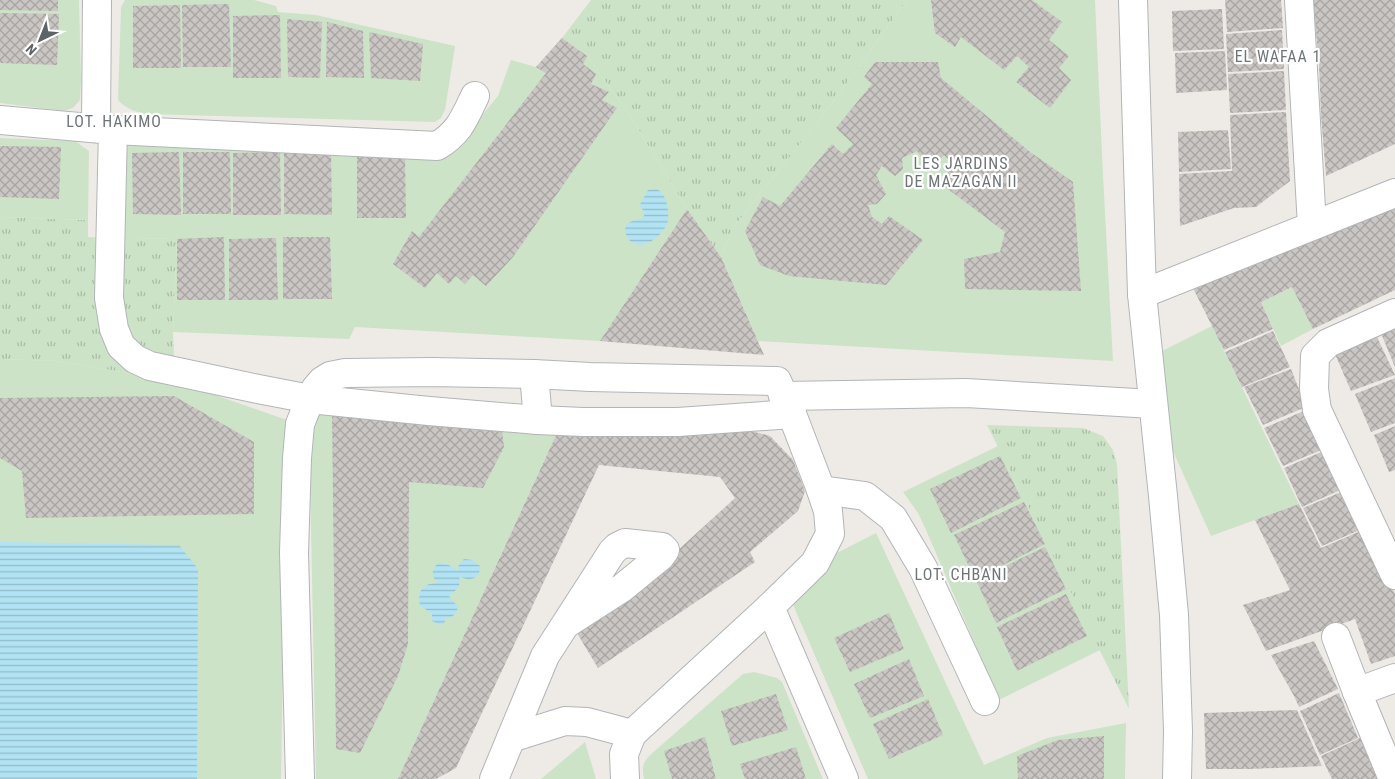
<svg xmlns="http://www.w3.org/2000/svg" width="1395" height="779" viewBox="0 0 1395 779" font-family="'Roboto Condensed',sans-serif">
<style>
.grass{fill:url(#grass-tufts)}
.garden{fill:#cce3c7}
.water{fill:url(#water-rules)}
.building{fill:url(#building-cross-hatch)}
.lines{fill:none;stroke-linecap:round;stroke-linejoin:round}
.street-casing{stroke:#b2b5b7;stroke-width:30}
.street{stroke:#fff;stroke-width:28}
.labels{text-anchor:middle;stroke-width:4.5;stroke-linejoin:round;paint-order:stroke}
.quarter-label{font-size:16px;letter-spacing:1px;fill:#6f7577;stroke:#fff}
</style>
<defs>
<pattern id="grass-tufts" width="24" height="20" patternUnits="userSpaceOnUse" patternTransform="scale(1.25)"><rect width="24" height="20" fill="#cce3c7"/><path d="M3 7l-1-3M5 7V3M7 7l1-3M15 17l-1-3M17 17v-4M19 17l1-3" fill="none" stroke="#a9bca5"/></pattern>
<pattern id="water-rules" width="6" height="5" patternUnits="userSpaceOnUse" patternTransform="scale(1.25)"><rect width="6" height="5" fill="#b1e3f4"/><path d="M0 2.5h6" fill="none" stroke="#93bcc9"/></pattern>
<pattern id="building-cross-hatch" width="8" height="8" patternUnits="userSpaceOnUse" patternTransform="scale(1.25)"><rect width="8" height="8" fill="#cac6c3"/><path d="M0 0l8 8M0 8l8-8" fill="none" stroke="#a7a4a2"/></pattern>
</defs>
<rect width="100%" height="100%" fill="#eeebe7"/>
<g class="grass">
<path d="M591,0H907L830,106L733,228L721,257L687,209L629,114L587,56L562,38Z"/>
<path d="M0,217L88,220V237L177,239L173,332L175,381L57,361L0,359Z"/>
<path d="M987,425L1083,428L1103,436L1113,450L1117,464L1129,709Z"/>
</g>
<g class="garden">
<path d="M0,0H79L81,80L80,100L73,108L64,111L0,103Z"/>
<path d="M125,0H254L276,6L278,12L316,15L455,46L445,110L441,118L435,122L145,114C134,111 126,109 118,100L121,7Z"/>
<path d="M907,0H1095L1103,175L1113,361L758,341L721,257L733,228L830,106Z"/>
<path d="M562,38L587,56L629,114L687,209L600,341L355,327L349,339L173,332L177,239L121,238L123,146L127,141L464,137L498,96L511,60L536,67Z"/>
<path d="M0,138L75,141L89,151L88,220L0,217Z"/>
<path d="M1292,287L1313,329L1281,346L1261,302Z"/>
<path d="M1212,326L1299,504L1211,536L1172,449L1162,351Z"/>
<path d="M0,359L57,361L175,381L287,420L281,779H0Z"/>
<path d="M315,411L558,431L398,779H316L309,426Z"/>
<path d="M998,446L1100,650L999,700L926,530L918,513L903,492Z"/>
<path d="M876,533L984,765L1047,738L1126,723L1125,779H868L791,600L831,556Z"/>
<path d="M754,672L777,678L782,682L823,779H644C642,768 642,763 650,755L743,674Z"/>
<path d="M585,742L596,779H541Z"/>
</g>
<g class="water">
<path d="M657,189C667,195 669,209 668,220C666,231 652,244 641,245C627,246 614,221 641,219L644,216V211L640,207L641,202L648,190Z"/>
<path d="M0,542L179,545L198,569L197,779H0Z"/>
<path d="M464,559L472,560L480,566C480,575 477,578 468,580L459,576C462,586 456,590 449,596L458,607C456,614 454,617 446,618L445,622L440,625L432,621V614L420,605C417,591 423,583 438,583C431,576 431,572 437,564C447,563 450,565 457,571L459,565Z"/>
</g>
<g class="building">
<path d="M0,0H58V11L0,10Z"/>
<path d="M931,0H1032L1062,22L1049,40L1069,56L1059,68L1071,80L1050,108L1016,82L1029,67L1017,56L1004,70L961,37L955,47L935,33Z"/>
<path d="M1225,0H1281L1283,28L1227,32Z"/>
<path d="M1313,0H1395V144L1326,176L1321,115L1319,64Z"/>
<path d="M229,4L231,67H183L182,5Z"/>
<path d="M180,5L181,68H133V6Z"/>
<path d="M1222,9L1224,49L1173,51L1172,11Z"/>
<path d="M0,13L59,14L57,65L0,63Z"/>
<path d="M280,15L281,78H233V16Z"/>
<path d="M287,19L322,22L320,78L288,77Z"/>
<path d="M327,22L363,31L364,78L326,77Z"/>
<path d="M1282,30L1284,69L1228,72L1226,34Z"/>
<path d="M369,32L423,44L420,81L371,78Z"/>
<path d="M562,38L587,56L583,64L596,74L591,84L609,92L602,100L617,108L513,257L486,286L473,275L465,284L456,276L449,284L437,273L425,288L393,264L412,231L419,237L546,73L536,67Z"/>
<path d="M1225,51L1227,90L1176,93L1175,53Z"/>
<path d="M875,62H938L941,78L1030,152L1073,182L1081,291L965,289L964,259L1000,252L1005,232L940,183L954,165L944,155L930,169L917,151L902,158L903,169L895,176L882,166L876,175L886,194L877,204L868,205L872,217L882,224L889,216L923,240L886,285L789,276L760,265L745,231L763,197L780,206L832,144L843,154L853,144L836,128L872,84L864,77Z"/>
<path d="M1284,71L1286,110L1230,113L1228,74Z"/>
<path d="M1286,112L1290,181L1256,207L1234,208L1180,226L1179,174L1232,171L1230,115Z"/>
<path d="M1228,130L1231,169L1179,172L1178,132Z"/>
<path d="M0,146L61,147L59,199L0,197Z"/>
<path d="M179,152L181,215L133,214L132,153Z"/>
<path d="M183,152H230L231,214H183Z"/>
<path d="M280,152L281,215H233V153Z"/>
<path d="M331,152L332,215L284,214V153Z"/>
<path d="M405,156L406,218H357V157Z"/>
<path d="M1395,203V290L1313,329L1292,287L1261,302L1273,329L1224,350L1191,284Z"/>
<path d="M687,209L721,257L764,355L600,341Z"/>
<path d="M224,237L225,300H177V239Z"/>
<path d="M283,237H330L332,299H283Z"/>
<path d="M276,238L278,300H229V239Z"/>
<path d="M1395,325V367L1380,331Z"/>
<path d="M1273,331L1290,367L1242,387L1225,352Z"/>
<path d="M1377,337L1395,375L1351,391L1335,354Z"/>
<path d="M1291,369L1306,407L1263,425L1244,387Z"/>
<path d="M1395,378V423L1371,432L1355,394Z"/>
<path d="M174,396L254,442V514L26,518L22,471L0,458V398Z"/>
<path d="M1306,410L1326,448L1283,466L1264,428Z"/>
<path d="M332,412L502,431L504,447L483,488L409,482L408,644L398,676L360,753L336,749Z"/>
<path d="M1395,426V470L1389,472L1374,435Z"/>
<path d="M744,429L770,436L793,460L805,491L798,511L750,552L755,562L598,668L577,633L653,573L735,498L720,477L599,465L456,768L436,779H398L558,431Z"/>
<path d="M1326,450L1345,488L1302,507L1284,468Z"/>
<path d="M1000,456L1021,498L951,533L930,489Z"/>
<path d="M1346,490L1365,528L1322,546L1303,508Z"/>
<path d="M1024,502L1045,544L975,579L954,535Z"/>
<path d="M1299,504L1321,548L1363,530L1395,594V656L1371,664L1355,619L1266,651L1243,605L1290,590L1255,520Z"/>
<path d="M1045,547L1066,589L996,623L976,580Z"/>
<path d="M1066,594L1087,636L1017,671L997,627Z"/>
<path d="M889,613L904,649L850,672L834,638Z"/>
<path d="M1314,641L1338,689L1299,707L1294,696L1271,655Z"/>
<path d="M909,659L924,696L870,718L854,684Z"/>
<path d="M1339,693L1358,738L1320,755L1300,711Z"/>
<path d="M776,694L788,730L732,746L721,711Z"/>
<path d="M928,699L943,735L889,759L873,724Z"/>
<path d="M1297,710L1322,766L1251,769H1206L1204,713Z"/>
<path d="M1104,736V779H1018L1017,756L1058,740Z"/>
<path d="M705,737L716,779H672L664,751Z"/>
<path d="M1360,738L1378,779H1332L1321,756Z"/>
<path d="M796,747L806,779H745L740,764Z"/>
</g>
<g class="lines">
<g class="street-casing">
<g id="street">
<path d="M1133,0L1142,294L1163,496L1174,615L1178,731L1177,779"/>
<path d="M1299,0L1312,226"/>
<path d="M0,120L113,130L109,298L114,329L121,346L135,359L150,366L258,389L310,399L429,411L538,420L583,422H678L792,414"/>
<path d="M96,128L97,0"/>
<path d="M113,130L437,146C459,133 464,119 475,96"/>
<path d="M1142,294L1395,193"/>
<path d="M1395,313L1328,343L1315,356L1314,389L1317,410L1395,575"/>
<path d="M534,374L538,420"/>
<path d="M783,396L966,393L1153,404"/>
<path d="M821,490L865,496L893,518L923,568L985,701"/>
<path d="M770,607L844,779"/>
<path d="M1336,637L1357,692"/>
<path d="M511,738L565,721L587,722L632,734"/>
<path d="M300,779L294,553L297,458L300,424L310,399L316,388L322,381L330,376L345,373L432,372L534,374L590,377L777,381L792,414L821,490L828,511L830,534L815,563L770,607L632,734L624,754L625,779"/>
<path d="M494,779L545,656L612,552L617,547L625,543L662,547L665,550L660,557L622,588L566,624"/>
<path d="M1393,779L1357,692L1395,678"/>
</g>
</g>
<use href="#street" class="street"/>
</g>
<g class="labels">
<g class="quarter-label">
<text x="1278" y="62">EL WAFAA 1</text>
<text x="114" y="127">LOT. HAKIMO</text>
<text x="961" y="169">LES JARDINS<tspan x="961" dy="18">DE MAZAGAN II</tspan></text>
<text x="961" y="580">LOT. CHBANI</text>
</g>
</g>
<g transform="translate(40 40) rotate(223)" stroke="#ffffff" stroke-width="4" paint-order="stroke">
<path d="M0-4L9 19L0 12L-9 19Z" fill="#5e6365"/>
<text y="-8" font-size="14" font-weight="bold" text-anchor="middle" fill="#5e6365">N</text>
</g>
</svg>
